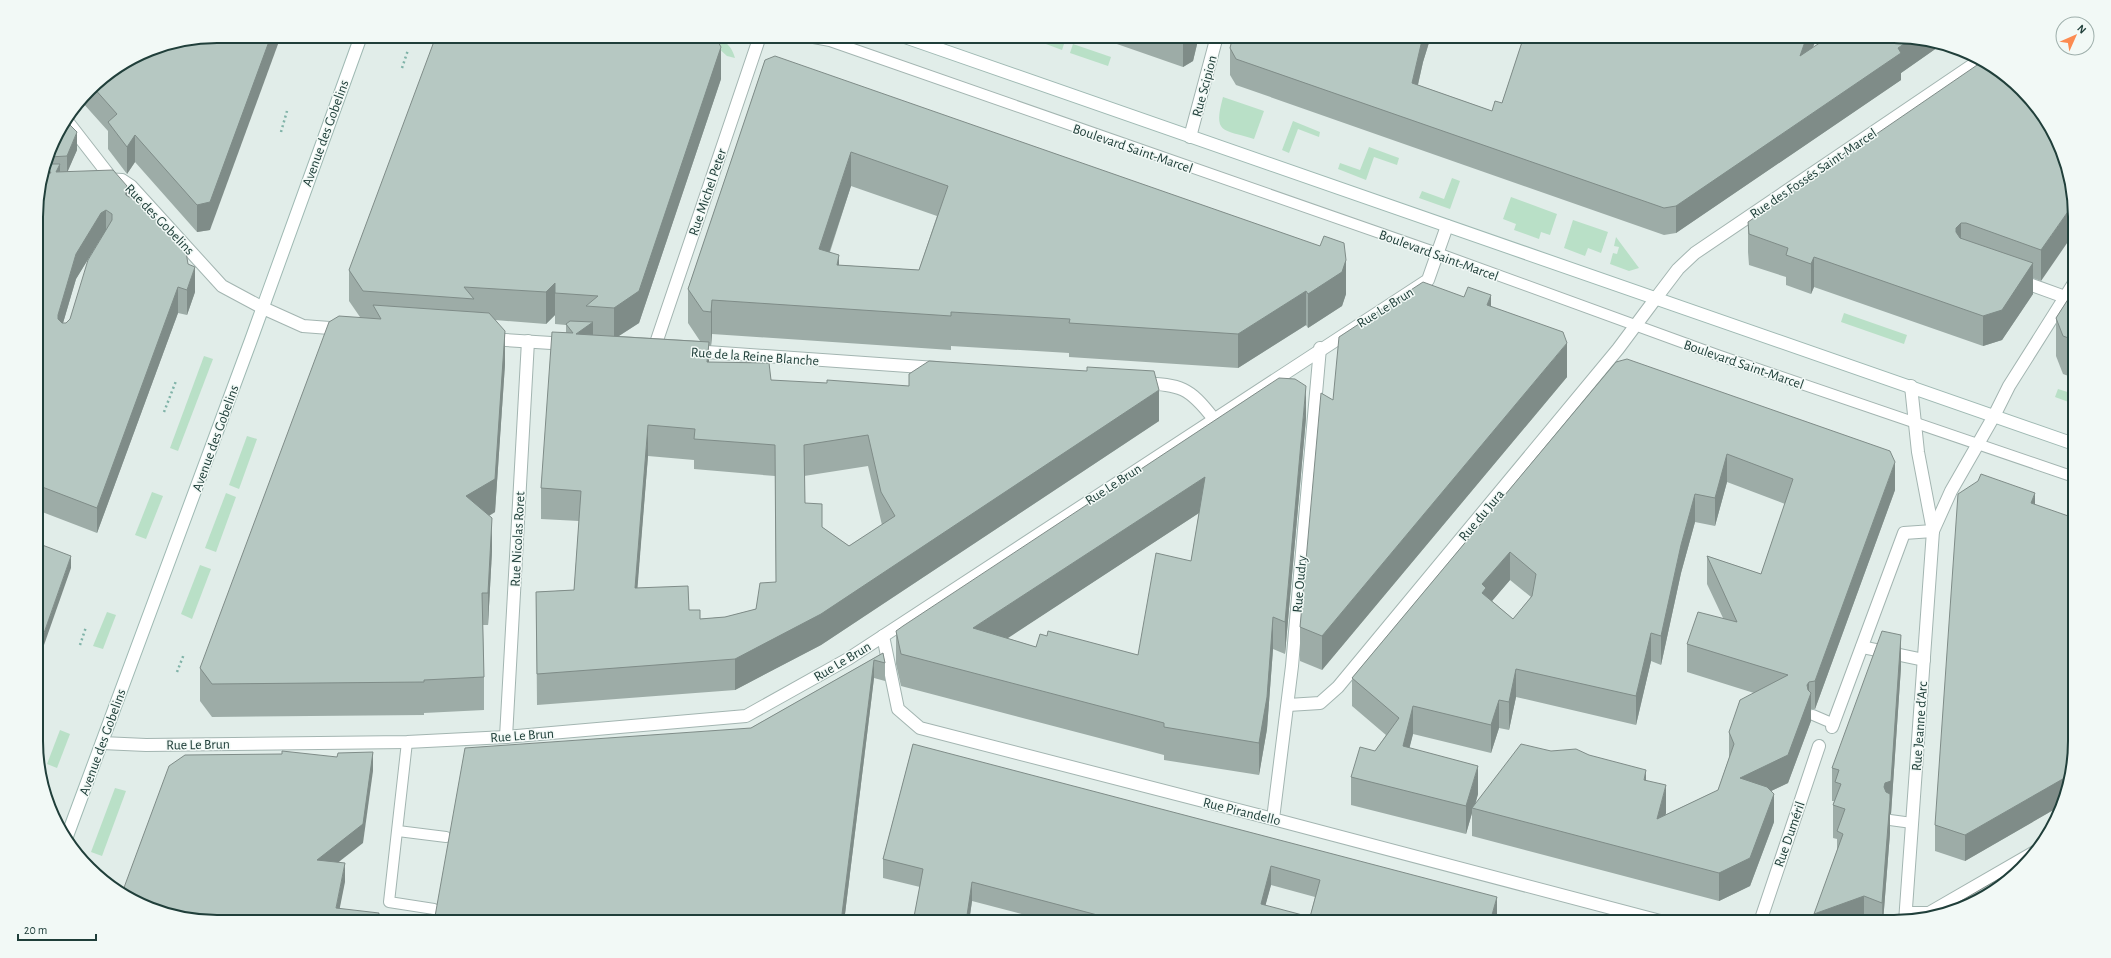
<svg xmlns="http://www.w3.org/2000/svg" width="2111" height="958" viewBox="0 0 2111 958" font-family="'Alegreya Sans',sans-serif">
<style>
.green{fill:#b9e0c7}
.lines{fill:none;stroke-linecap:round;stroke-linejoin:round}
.service-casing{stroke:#a3b5b1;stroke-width:12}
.pedestrian-casing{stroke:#a3b5b1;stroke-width:14}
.minor-casing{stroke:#a3b5b1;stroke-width:14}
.tertiary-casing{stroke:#a3b5b1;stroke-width:14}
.secondary-casing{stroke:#9fb9b3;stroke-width:14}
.path{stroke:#80b3a8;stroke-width:2.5;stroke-dasharray:2 3;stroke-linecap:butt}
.service{stroke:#fff;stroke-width:10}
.pedestrian{stroke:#fff;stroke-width:12}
.minor{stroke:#fff;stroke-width:12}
.tertiary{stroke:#fff;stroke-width:12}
.secondary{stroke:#fff;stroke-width:12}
.wall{fill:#9daca7;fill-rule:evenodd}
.shaded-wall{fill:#7f8c88}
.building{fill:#b6c8c2;stroke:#7f8c88;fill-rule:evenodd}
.labels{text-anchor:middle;stroke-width:3;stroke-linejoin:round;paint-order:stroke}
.street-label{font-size:14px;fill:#203f3a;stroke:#f2f9f6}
.rim{fill:none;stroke:#203f3a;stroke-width:2}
</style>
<rect width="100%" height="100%" fill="#e1ede9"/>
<g class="green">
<path d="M689,36C709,36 729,35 735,58L727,56L716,46Z"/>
<path d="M1030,36H1051L1065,41L1062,50L1030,38Z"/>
<path d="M1073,44L1111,57L1108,66L1070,53Z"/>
<path d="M1223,97L1264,111L1254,139C1222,129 1213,134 1223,97Z"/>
<path d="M1293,121L1320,132L1319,137L1298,129L1289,153L1282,150Z"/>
<path d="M1369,147L1399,158L1397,165L1374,157L1366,180L1338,169L1340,163L1360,170Z"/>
<path d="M1452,178L1460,181L1450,209L1419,198L1422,191L1444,199Z"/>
<path d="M1511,197L1557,214L1550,235L1541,232L1539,239L1514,230L1516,224L1503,219Z"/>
<path d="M1573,220L1608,232L1601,253L1588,248L1585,256L1564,248Z"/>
<path d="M1616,237L1639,268L1629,271L1610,264L1613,253L1617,254L1619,247L1614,246Z"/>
<path d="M1844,313L1907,335L1904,344L1841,322Z"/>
<path d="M204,356L213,359L178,451L170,448Z"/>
<path d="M2058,389L2074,394V404L2055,397Z"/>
<path d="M247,436L257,439L239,489L229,485Z"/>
<path d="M152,492L163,496L146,539L135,535Z"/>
<path d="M226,493L236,497L216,552L205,548Z"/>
<path d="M200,565L211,569L192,619L181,614Z"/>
<path d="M107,612L116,615L103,649L93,646Z"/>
<path d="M60,730L70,734L57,768L47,764Z"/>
<path d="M115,788L126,791L102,856L91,852Z"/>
</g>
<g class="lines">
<g class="service-casing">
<g id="service">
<path d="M803,36L830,41L1437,253L1717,355L2074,477"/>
<path d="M1813,715L1834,724"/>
<path d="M407,742L389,902L434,909"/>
<path d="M1890,820L1912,823"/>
<path d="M398,831L446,837"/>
</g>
</g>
<g class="pedestrian-casing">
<g id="pedestrian">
<path d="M883,636L898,709L920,728L1273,819"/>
<path d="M1760,922L1819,746"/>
</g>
</g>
<g class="minor-casing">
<g id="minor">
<path d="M67,121L112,179"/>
<path d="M1190,137L1217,36"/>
<path d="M105,179L122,180L131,186L222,286L263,308L303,326L343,329"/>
<path d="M2018,280L2065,297"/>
<path d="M489,339L567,344"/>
<path d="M1320,348L1292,666L1273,819L1664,922"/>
<path d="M654,349L760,36"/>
<path d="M693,351L936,368"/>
<path d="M1142,383C1181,385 1189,387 1213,418"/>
<path d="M1933,531L1951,491L1994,416"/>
<path d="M1862,647L1924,660"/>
<path d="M1288,705L1320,703L1338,687L1618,349L1656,298"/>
<path d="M1832,727L1904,533L1933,531"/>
<path d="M506,737L528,341"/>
<path d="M102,743L146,745L407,742L506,737L746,716L848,659L1428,280L1447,226"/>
<path d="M1906,913H1929L2038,850"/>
<path d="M1905,922L1933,531L1918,452L1911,386"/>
</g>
</g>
<g class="tertiary-casing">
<g id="tertiary">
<path d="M1656,298L1678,269L1695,253L1980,60"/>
<path d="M1994,416L2009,386L2074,283"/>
</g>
</g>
<g class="secondary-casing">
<g id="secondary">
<path d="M902,36L2074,444"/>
<path d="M66,839L251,340L361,36"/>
</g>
</g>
<g class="path">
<path d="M402,68L408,50"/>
<path d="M281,132L287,111"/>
<path d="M164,412L176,381"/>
<path d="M80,645L86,627"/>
<path d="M177,672L184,654"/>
</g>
<use href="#service" class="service"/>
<use href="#pedestrian" class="pedestrian"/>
<use href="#minor" class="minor"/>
<use href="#tertiary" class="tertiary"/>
<use href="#secondary" class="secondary"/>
</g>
<g class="wall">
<path d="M1094,36H1199L1193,61L1183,67Z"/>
<path d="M1233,36H1431L1423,62L1418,85L1492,111L1502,103L1524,36H1817L1813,48L1894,36L1941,45L1901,73V80L1676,233L1664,235L1236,85L1230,75V48Z"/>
<path d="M148,50L210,230L197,232L135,162L127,174L108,149V131L82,102L98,81Z"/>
<path d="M765,60L1346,294L1342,306L1308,328L1306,325L1238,368L1069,357V353L951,346V350L712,334L711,346H709V362L771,380L1159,421L821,645L735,690L537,705L536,592L574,590L579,521L541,519V488L566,333V325L555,324V315L546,324L495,320L505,364L495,512L489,516L492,551L488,625H483L484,677V710L424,713V715L212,717L200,701V668L360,317L349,301V270L721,79L639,323L619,336L700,341L688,323V289ZM851,186L937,216L919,270L839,265L830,252ZM648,456L694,460V469L775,476L776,582L756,609L725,617L700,619L689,610L637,588ZM868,466L882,525L849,546L822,527L805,503L804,476Z"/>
<path d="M55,137L77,150L67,172L127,195L188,264L195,292L187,315L178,313L97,533L37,510L36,205ZM101,238L70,319L66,323H63L76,279Z"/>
<path d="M2061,148L2041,281L2033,278V294L2002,340L1983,346L1814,287L1811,294L1786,285V277L1749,265L1748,252V222Z"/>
<path d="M2074,290V378L2063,374L2056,356V318Z"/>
<path d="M1491,306L1567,377L1322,670L1300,661V627L1333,400Z"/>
<path d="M1616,362L1895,490L1815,709H1811V721L1788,783L1771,791L1774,822L1750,886L1719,901L1472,836V813L1466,834L1351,805V777L1375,751L1386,735L1352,706V678ZM1727,482L1785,504L1761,574L1707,556V584L1723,618L1687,644V672L1754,693L1729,732V758L1718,790L1665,815L1666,813L1646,780L1475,805L1478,794L1409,748L1413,734L1491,753L1499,728L1509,730L1516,697L1636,725L1651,661L1661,665L1681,573L1695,522L1715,526ZM1510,580L1531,597L1513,619L1492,601Z"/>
<path d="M1306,418L1285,654L1273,649L1267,729L1259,775L1164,760V755L901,686L896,664V631ZM1199,513L1191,561L1138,655L1047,636L1036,647L1007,638Z"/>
<path d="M2035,504L2075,741L2062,805L1965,861L1935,851V825Z"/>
<path d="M883,653L885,663V681L874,678L844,922H434L751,728Z"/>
<path d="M1901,667L1891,814H1890V833L1883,922H1814L1837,850V839L1833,838V805L1834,801H1832V768Z"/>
<path d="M913,744L1497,916L1495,922H1052L972,901L969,922H913L920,887L883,878V859ZM1271,885L1315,897L1310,917L1265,906Z"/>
</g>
<g class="shaded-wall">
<path d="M271,36H281L210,230L197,232V205Z"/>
<path d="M1183,36H1199L1193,61L1183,67Z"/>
<path d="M1423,36H1431L1423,62L1412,110V83Z"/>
<path d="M1807,36H1817L1800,83V56Z"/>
<path d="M1911,39L1941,45L1901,73V80L1676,233V206Z"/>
<path d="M721,47V79L639,323L614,339V308Z"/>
<path d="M77,132V150L67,173V156Z"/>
<path d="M135,135V162L127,174V147Z"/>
<path d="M851,152V186L819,283V249Z"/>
<path d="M60,164V189L56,172Z"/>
<path d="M127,186V211L125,189Z"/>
<path d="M2074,203V233L2041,281V250Z"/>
<path d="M106,210V236L101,238L76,279L58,340V315L76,254L101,213Z"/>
<path d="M1961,223V254L1956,263V228Z"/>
<path d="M839,255V289L837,265Z"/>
<path d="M1814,257V287L1811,294V264Z"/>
<path d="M1346,260V294L1342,306L1308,328V294Z"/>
<path d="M2033,263V294L2002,340L1983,346V316Z"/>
<path d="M195,267V292L187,315V290Z"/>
<path d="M555,283V315L546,324V292Z"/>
<path d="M178,287V313L97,533V508Z"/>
<path d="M1306,291V325L1238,368V334Z"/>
<path d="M1491,295V328L1487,305Z"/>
<path d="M712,300V334L711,346V312Z"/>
<path d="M593,322V353L576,334Z"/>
<path d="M505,331V364L495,512L466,529V496Z"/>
<path d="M709,342V373L707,362Z"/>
<path d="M1567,343V377L1322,670V636Z"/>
<path d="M1306,386V418L1285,654V622Z"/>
<path d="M1159,390V421L821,645L735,690V659Z"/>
<path d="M648,425V456L635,619V588Z"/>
<path d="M1727,454V482L1715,526V498Z"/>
<path d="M1895,462V490L1815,709V681Z"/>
<path d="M1205,477V509L973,661V628Z"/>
<path d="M2035,493V519L2031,503Z"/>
<path d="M1695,494V522L1681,573L1661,665V636L1681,545Z"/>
<path d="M492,518V551L488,625V593Z"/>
<path d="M1510,552V580L1486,608L1482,621V584Z"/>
<path d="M71,556V568L37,665V653Z"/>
<path d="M1273,617V649L1267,729L1259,775V743Z"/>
<path d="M1651,633V661L1636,725V696Z"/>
<path d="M1901,635V667L1891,814H1890V833L1883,922H1882L1884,787Z"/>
<path d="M874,660V678L844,922H841Z"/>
<path d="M1516,669V697L1509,730V702Z"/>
<path d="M1809,682V697L1811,693V721L1788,783L1740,806V778Z"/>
<path d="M1499,700V728L1491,753V725Z"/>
<path d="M1413,706V734L1403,774V746Z"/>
<path d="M373,752V771L363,843L317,879V860Z"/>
<path d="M1478,766V794L1474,808H1472V813L1466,834V806Z"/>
<path d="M1646,770V799L1644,780Z"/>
<path d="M2068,776L2062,805L1965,861V835Z"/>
<path d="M1666,785V813L1657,847V819Z"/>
<path d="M1774,794V822L1750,886L1719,901V873Z"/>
<path d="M345,863V882L337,922L336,908Z"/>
<path d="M1271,866V885L1261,922V904Z"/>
<path d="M972,882V901L969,922H966Z"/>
<path d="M1864,896V922H1814V914Z"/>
<path d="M1497,897V916L1495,922H1490Z"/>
</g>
<g class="building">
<path d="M217,36H271L210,202L197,205L135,135L127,147L108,122L117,114L93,87L98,81L148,50Z"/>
<path d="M436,36H712L716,38L721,47L639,291L614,308L586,306L598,296L555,293V283L546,292L464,287L474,299L363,291L349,270Z"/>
<path d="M1233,36H1423L1412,83L1492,111L1495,101L1502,103L1524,36H1807L1800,56L1830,36H1894L1911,39L1898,48L1901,53L1676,206L1664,208L1236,59L1230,48Z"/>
<path d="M775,56L1320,246L1324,236L1344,243L1346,260L1342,272L1308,294L1306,291L1238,334L1069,323L1070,319L951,312V316L712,300L711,312L703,311L688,289L765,60ZM851,152L948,186L919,270L837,265L839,255L819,249Z"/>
<path d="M1983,61L2004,74L2038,107L2061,148L2073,194L2074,203L2041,250L1966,223H1961L1956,228V232L1960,238L2033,263L2002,310L1983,316L1814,257L1811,264L1786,255L1788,248L1749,234L1748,222Z"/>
<path d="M67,122L77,132L67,156L49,157L55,137Z"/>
<path d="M47,164H60L56,172L113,170L127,186L125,189L126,195L129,197L135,196L186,252L188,264L195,267L187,290L178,287L97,508L37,485L36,222L40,212H36V205L45,173H51L47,167ZM106,210L112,214V220L88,260L70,319L66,323H62L58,319V315L76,254L101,213Z"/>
<path d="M1423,282L1464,297L1468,287L1491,295L1487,305L1563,332L1567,343L1322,636L1300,627L1321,393L1333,400L1339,337Z"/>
<path d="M2074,290V340L2063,336L2056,318Z"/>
<path d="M373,305L489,313L505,331L495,479L466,496L492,518L488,593H482L484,677L424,680V682L212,684L200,668L329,322L339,316L381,319Z"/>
<path d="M570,321L593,322L576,334L709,342L707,362L769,363L771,380L827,383V380L909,386V374L929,361L1087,371V367L1154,371L1159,390L821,614L735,659L537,674L536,592L574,590L581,491L541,488L552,332L573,333L566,324ZM648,425L695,429L694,439L775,445L776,582L760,583L756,609L725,617L700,619V610H689L688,586L635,588ZM868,435L881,492L895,516L849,546L822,527V504L805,503L804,445Z"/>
<path d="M1627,359L1890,451L1895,462L1815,681L1809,682L1807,685L1808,690L1811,693L1788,755L1740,778L1767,787L1774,794L1750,858L1719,873L1472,808L1521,744L1551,751L1576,749L1589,755L1646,770L1644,780L1666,785L1657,819L1718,790L1734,744L1729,732L1740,700L1788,675L1687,644L1698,612L1737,622L1707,556L1761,574L1793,479L1727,454L1715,498L1695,494L1681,545L1661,636L1651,633L1636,696L1516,669L1509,702L1499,700L1491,725L1413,706L1403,746L1478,766L1466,806L1351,777L1360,747L1375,751L1399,718L1352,678L1616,362ZM1510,552L1536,574L1532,596L1513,619L1482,593L1486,588L1482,584Z"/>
<path d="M1279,378L1295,379L1306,386L1285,622L1273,617L1267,697L1259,743L1164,727V723L901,654L896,631L903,626ZM1205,477L1191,561L1156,553L1138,655L1048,631L1047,636L1040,634L1036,647L973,628Z"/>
<path d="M1981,474L2035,493L2031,503L2074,518L2075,741L2068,776L1965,835L1935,825L1958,494L1978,481Z"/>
<path d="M37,543L71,556L37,653Z"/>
<path d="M1882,631L1901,635L1891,781L1885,783L1884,787L1886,792L1890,794V800L1882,903L1864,896L1814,914L1843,834L1837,831L1845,809L1833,805L1841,784L1835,782L1839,770L1832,768Z"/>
<path d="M883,653L885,663L874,660L841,922H434L465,748L751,728Z"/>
<path d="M913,744L1497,897L1490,922H1124L972,882L966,922H913L923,869L883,859ZM1271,866L1320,880L1310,917L1261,904Z"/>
<path d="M282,751L337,757L338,753L373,752L363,824L317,860L345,863L336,908L379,913L378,922H217L148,908L122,893L169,766L185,755L282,754Z"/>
<path d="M2021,866L1995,891L1952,912L1935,916Z"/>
</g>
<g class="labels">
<g class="street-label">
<text transform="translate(1204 86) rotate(-75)" y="5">Rue Scipion</text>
<text transform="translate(325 133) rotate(-70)" y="5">Avenue des Gobelins</text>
<text transform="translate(1133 148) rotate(19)" y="5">Boulevard Saint-Marcel</text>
<text transform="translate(1813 173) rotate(-34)" y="5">Rue des Fossés Saint-Marcel</text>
<text transform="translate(707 192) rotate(-71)" y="5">Rue Michel Peter</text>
<text transform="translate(160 219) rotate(46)" y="5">Rue des Gobelins</text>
<text transform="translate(1439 255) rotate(20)" y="5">Boulevard Saint-Marcel</text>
<text transform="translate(1385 307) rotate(-32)" y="5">Rue Le Brun</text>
<text transform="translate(755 356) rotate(4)" y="5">Rue de la Reine Blanche</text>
<text transform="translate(1744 364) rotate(19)" y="5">Boulevard Saint-Marcel</text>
<text transform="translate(215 438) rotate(-70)" y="5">Avenue des Gobelins</text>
<text transform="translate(1113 484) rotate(-33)" y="5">Rue Le Brun</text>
<text transform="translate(1481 515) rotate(-50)" y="5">Rue du Jura</text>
<text transform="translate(517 539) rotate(-87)" y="5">Rue Nicolas Roret</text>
<text transform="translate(1299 584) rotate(-85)" y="5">Rue Oudry</text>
<text transform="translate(842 661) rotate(-31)" y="5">Rue Le Brun</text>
<text transform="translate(1919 726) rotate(-86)" y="5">Rue Jeanne d'Arc</text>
<text transform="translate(522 735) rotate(-4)" y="5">Rue Le Brun</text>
<text transform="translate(102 742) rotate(-70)" y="5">Avenue des Gobelins</text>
<text transform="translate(198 744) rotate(-1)" y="5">Rue Le Brun</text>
<text transform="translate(1242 811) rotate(14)" y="5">Rue Pirandello</text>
<text transform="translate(1789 834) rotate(-71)" y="5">Rue Duméril</text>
</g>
</g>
<path d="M0 0H2111V958H0ZM217 43H1894A174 174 0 0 1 2068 217V741A174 174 0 0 1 1894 915H217A174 174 0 0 1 43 741V217A174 174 0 0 1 217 43Z" fill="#f2f9f6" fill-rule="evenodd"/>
<path class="rim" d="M217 43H1894A174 174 0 0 1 2068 217V741A174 174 0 0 1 1894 915H217A174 174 0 0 1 43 741V217A174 174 0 0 1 217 43Z"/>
<g transform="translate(2075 36) rotate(45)"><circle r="19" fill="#f2f9f6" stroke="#9eafab"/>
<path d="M0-3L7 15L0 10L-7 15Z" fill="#fc8b51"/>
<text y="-6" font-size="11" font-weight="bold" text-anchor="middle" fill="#203f3a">N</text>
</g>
<path d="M18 934v6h78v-6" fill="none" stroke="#203f3a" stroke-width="2"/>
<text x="24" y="934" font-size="12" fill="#203f3a" stroke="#f2f9f6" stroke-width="3" paint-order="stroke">20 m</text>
</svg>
